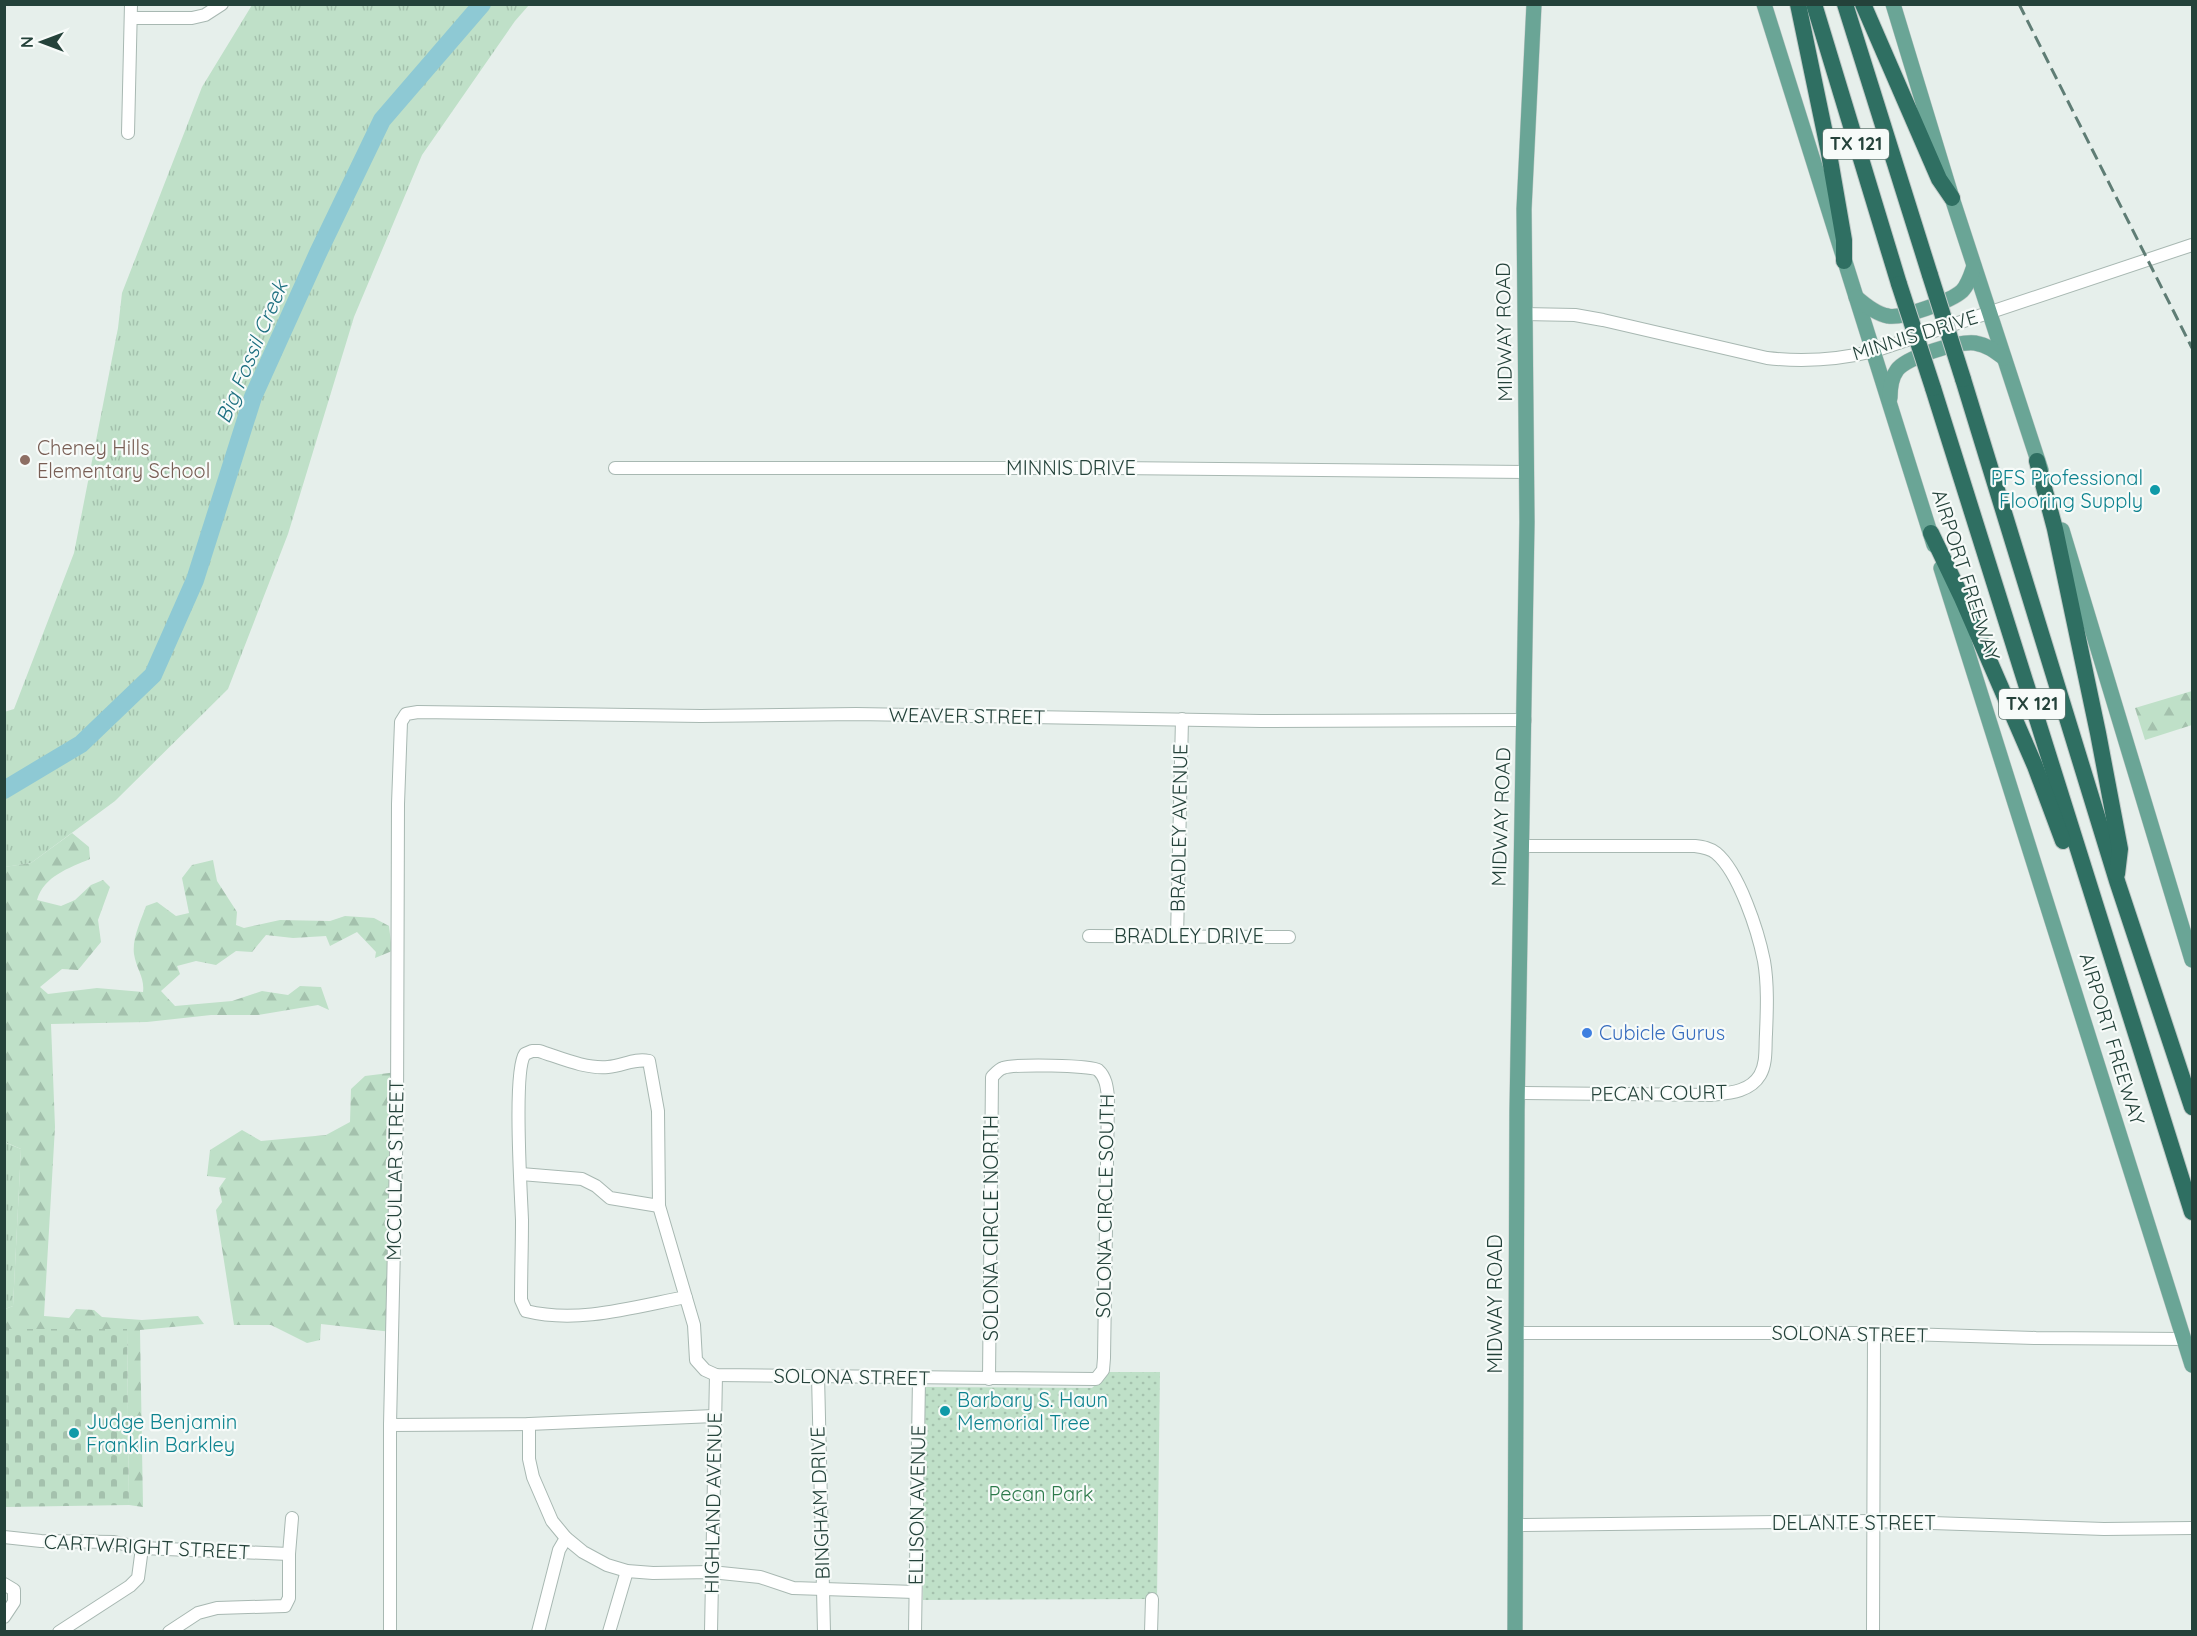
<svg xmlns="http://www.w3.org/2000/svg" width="2197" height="1636" viewBox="0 0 2197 1636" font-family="Quicksand,sans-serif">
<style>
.grass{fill:url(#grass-tufts)}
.forest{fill:url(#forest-firs)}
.cemetery{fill:url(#cemetery-stones)}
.park{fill:url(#park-dots)}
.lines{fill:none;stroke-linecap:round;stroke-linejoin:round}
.river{stroke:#8ec9d4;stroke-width:18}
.minor-casing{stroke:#a8b8b2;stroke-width:14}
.major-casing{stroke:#c2cac8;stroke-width:16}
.highway-casing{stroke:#c2cac8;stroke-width:18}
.minor{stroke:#fff;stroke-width:12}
.major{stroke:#6aa596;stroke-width:15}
.highway{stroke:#2f6f62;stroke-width:16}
.rail{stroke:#5f7d75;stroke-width:3;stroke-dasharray:12 6;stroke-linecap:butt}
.highway-bridge-casing{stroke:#c2cac8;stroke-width:18;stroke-linecap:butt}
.highway-bridge{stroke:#2f6f62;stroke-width:16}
.education-dot{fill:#8d6e63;stroke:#f7fbf9;stroke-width:2}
.culture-dot{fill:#0f9aa8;stroke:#f7fbf9;stroke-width:2}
.shop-dot{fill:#3f7fe0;stroke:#f7fbf9;stroke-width:2}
.labels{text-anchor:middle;stroke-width:4.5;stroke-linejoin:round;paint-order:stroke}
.shield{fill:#f7fbf9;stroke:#637a73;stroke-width:1.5}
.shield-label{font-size:18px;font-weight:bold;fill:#24423a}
.street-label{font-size:20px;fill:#24423a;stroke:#f7fbf9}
.education-label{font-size:20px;fill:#785e54;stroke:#f7fbf9;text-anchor:start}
.culture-label{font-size:20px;fill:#0d838f;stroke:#f7fbf9;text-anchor:start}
.shop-label{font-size:20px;fill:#366cbe;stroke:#f7fbf9;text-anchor:start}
.park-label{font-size:20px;fill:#2d7a4b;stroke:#f7fbf9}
.water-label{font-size:21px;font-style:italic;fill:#1c6f80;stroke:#f7fbf9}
</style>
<defs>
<pattern id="grass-tufts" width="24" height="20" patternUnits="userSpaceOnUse" patternTransform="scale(1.5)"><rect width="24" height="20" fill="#bfe0c8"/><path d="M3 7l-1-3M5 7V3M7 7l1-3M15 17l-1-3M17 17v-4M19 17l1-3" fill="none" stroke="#a4c1ad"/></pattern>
<pattern id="forest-firs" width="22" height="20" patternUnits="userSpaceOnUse" patternTransform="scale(1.5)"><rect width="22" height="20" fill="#bfe0c8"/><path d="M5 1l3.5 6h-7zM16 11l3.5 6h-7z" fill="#a4c1ad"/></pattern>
<pattern id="cemetery-stones" width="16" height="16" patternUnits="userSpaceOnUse" patternTransform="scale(1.5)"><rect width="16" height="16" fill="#bfe0c8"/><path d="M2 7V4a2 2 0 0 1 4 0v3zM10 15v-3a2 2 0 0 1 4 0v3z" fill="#a4c1ad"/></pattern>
<pattern id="park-dots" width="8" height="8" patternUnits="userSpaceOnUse" patternTransform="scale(1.5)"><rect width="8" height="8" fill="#bfe0c8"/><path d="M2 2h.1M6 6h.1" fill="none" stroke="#a4c1ad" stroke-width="1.8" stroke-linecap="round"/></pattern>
</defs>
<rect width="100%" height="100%" fill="#e6efeb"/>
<g class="grass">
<path d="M252,5H529L515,21L422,155L354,317L288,534L228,689L115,801L31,863L5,867L4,712L14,709L74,553L118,328L122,293L202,87Z"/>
<path d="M4,1142L21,1149L13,1306L5,1309Z"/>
</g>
<g class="forest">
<path d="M2192,691V725L2145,740L2135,708Z"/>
<path d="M72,833L89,847L90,859C69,868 44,876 37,900L61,906L75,900L91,885L103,880L110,887L98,920L101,942L78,970L62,969L40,987L48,994L97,988L143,992C145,978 136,968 134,954C132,939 141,920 146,906L157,902L176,916L189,913L182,878L192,865L213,860L217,881L237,912L236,925L244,928L280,920L330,921L345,916L374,918L389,926L392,951L375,958L376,952L357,932L330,946L326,936L293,938L266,935L252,952L236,951L216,965L196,961L177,966L180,974L161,991L175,1006L232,1001L262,991L288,995L300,986L321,987L329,1010L318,1005L258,1015H211L147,1022L51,1024L55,1127L44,1316L69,1318L76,1309L94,1310L102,1317L142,1320L198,1316L204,1324L140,1330L143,1507L129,1505L127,1329H5V1309L13,1306L21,1149L5,1142L4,867L31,863Z"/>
<path d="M397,1072L392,1332L321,1324L320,1340L307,1343L271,1325H234L216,1210L222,1202L219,1188L226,1178L207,1176L210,1150L242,1130L261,1141L326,1135L350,1122L351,1089L365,1076Z"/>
</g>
<path class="cemetery" d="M4,1329H127L129,1505L5,1507Z"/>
<path class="park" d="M1109,1372H1160L1157,1599L923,1600L925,1387L1092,1388Z"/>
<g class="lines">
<path class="river" d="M4,790L81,744L153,675L195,580L253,397L318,253L382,120L482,4"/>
<g class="minor-casing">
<g id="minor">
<path d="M131,18H192L205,15L222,4"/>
<path d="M128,133L131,4"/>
<path d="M1524,314L1575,315L1603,320L1767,358C1803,362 1838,360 1874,351L2192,245"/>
<path d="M615,468H1113L1527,472"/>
<path d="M1089,936L1289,937"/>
<path d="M1177,937L1182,719"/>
<path d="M1517,1093L1711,1095C1729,1093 1750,1092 1760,1075C1767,1063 1765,1047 1766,1034C1767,1010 1768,984 1764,961C1758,931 1739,872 1716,853C1710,848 1703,847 1695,846H1521"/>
<path d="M521,1174L582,1179L596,1186L610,1198L659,1206"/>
<path d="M686,1297C634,1307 578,1324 526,1311L521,1300C521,1273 522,1247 522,1220C521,1193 513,1070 525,1054L532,1051H539C561,1058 585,1069 608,1067C623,1066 634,1058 649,1061L658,1111L659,1206L694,1325L696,1360L705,1370L716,1375L1096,1379L1103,1370L1104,1358L1108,1097C1107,1088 1106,1077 1098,1070C1091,1065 1013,1064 1003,1068C999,1069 995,1074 992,1077L989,1379"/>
<path d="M1516,1333H1874L2036,1338L2184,1339"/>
<path d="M818,1375L824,1632"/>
<path d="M529,1424V1459L533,1477L552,1521L566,1538L583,1552L607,1565L627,1571L653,1573L711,1572L760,1577L793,1588L915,1592"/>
<path d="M390,1425L529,1424L714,1416"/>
<path d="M1516,1525L1874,1521L2104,1529L2192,1528"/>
<path d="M4,1537L41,1541L114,1542L142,1548L289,1554"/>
<path d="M4,1584L14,1590V1602L4,1617"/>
<path d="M59,1632L130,1586L138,1578L142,1548"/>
<path d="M169,1632L198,1613L217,1608L285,1606L289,1598V1554L292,1518"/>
<path d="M390,1632V1425L397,1111L398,804L401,722L406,714L418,712L701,716L856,714L1261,721L1525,720"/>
<path d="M538,1632L559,1550L566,1538"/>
<path d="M609,1632L627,1571"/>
<path d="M711,1632L716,1375"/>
<path d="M915,1632L919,1378"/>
<path d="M1151,1632L1152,1599"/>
<path d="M1873,1632L1874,1333"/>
</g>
</g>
<g class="major-casing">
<g id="major">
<path d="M1764,4L1934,545"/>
<path d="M1893,4L1952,198L2041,470"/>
<path d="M1856,297C1865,305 1876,314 1888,316C1902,319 1951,301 1962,291C1968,285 1971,275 1974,266"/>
<path d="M1890,398C1890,388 1891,378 1897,370C1906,357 1959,341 1975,343C1987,345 1995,351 2004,358"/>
<path d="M2062,530L2192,960"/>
<path d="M1941,568L2192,1365"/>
<path d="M1515,1632L1517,1111L1527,522L1524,209L1534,4"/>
</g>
</g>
<g class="highway-casing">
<g id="highway">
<path d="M1798,4L1828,148L1844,240V261"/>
<path d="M1814,4L1899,284"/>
<path d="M1845,4L1930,275"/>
<path d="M1863,4L1939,179L1952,198"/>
<path d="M1963,379L2117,881L2192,1107"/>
<path d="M1933,388L2192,1212"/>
<path d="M2037,461L2055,529L2098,733L2120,849L2117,874"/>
<path d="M1931,533L1962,598L2035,766L2063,841"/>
</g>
</g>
<use href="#minor" class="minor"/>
<use href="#major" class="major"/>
<use href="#highway" class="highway"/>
<path class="rail" d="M2019,4L2192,348"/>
<g class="highway-bridge-casing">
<g id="highway-bridge">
<path d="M1930,275L1963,379"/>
<path d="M1899,284L1933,388"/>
</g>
</g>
<use href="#highway-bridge" class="highway-bridge"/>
</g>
<circle class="education-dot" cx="25" cy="460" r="6"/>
<g class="culture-dot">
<circle cx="2155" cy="490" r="6"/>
<circle cx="945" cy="1411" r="6"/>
<circle cx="74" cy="1433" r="6"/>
</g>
<circle class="shop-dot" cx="1587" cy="1033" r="6"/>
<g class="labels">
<g class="shield">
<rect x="1823" y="129" width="66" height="30" rx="4.5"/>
<rect x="1999" y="689" width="66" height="30" rx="4.5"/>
</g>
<g class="shield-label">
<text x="1856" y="150">TX 121</text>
<text x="2032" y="710">TX 121</text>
</g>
<g class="street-label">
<text transform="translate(1504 332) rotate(-91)" y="7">MIDWAY ROAD</text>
<text transform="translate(1915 335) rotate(-17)" y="7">MINNIS DRIVE</text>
<text x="1071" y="475">MINNIS DRIVE</text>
<text transform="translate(1966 575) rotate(72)" y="7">AIRPORT FREEWAY</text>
<text transform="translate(967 716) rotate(1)" y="7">WEAVER STREET</text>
<text transform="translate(1501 817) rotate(-88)" y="7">MIDWAY ROAD</text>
<text transform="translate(1179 828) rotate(-89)" y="7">BRADLEY AVENUE</text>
<text x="1189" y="943">BRADLEY DRIVE</text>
<text transform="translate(2112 1039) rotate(73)" y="7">AIRPORT FREEWAY</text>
<text transform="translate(1659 1093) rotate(-1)" y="7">PECAN COURT</text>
<text transform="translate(395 1170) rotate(-89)" y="7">MCCULLAR STREET</text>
<text transform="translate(1105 1206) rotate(-89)" y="7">SOLONA CIRCLE SOUTH</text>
<text transform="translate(991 1228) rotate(-90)" y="7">SOLONA CIRCLE NORTH</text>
<text transform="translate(1495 1304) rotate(-90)" y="7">MIDWAY ROAD</text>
<text transform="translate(1850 1334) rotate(1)" y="7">SOLONA STREET</text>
<text transform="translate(852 1377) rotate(1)" y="7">SOLONA STREET</text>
<text transform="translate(713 1503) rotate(-89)" y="7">HIGHLAND AVENUE</text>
<text transform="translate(820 1503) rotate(-92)" y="7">BINGHAM DRIVE</text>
<text transform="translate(917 1505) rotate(-89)" y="7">ELLISON AVENUE</text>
<text x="1854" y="1530">DELANTE STREET</text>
<text transform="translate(147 1547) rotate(3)" y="7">CARTWRIGHT STREET</text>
</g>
<g class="education-label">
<text x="37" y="455">Cheney Hills<tspan x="37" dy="23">Elementary School</tspan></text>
</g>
<g class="culture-label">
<text x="2143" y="485" text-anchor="end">PFS Professional<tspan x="2143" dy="23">Flooring Supply</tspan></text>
<text x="957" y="1407">Barbary S. Haun<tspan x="957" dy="23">Memorial Tree</tspan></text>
<text x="86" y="1429">Judge Benjamin<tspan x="86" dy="23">Franklin Barkley</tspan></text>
</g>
<g class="shop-label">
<text x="1599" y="1040">Cubicle Gurus</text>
</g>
<g class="park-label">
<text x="1041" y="1501">Pecan Park</text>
</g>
<g class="water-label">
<text transform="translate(252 352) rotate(-67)" y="7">Big Fossil Creek</text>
</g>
</g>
<rect width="2197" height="1636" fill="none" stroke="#24423a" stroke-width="12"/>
<g transform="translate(42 42) rotate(270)" stroke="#f7fbf9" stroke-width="4.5" paint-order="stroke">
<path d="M0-4.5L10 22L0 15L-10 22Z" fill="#24423a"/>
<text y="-9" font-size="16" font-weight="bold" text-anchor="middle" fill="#24423a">N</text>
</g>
</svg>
